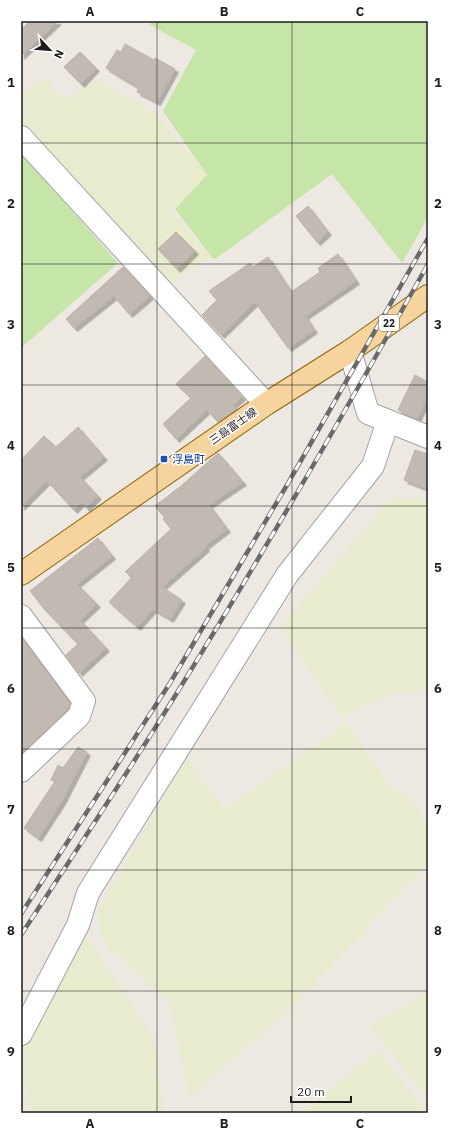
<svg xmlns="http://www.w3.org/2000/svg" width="449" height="1134" viewBox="0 0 449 1134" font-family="'IBM Plex Sans','Noto Sans JP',sans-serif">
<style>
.farmland{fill:#e8ebcd}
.grass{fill:#c5e5a9}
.building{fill:#c1b9b2;stroke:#bdb1a5;filter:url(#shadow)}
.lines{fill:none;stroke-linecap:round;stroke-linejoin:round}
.street-casing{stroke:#a3a3a3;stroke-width:24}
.primary-casing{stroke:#8c6507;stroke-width:24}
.street{stroke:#fff;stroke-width:22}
.primary{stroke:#f7d39d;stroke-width:22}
.rail-casing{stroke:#6a6a6a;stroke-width:4.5}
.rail{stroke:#fff;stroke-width:3;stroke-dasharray:9;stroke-linecap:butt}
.grid{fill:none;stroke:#1c1c1c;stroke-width:1;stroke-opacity:0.55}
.transit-dot{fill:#1a4fb4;stroke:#fff;stroke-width:1.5}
.labels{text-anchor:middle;stroke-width:3;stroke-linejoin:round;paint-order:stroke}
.shield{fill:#fff;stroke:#606060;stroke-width:1}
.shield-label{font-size:10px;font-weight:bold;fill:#1c1c1c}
.street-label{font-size:11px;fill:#1c1c1c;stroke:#fff}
.transit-label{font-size:11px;fill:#164399;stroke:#fff;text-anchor:start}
.neatline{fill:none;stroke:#1c1c1c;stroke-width:1.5}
.grid-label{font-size:13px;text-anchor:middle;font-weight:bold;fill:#1c1c1c}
</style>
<defs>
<filter id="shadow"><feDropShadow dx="3.5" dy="3.5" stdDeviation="0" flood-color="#0004"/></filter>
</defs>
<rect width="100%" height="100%" fill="#ede9e2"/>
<g class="farmland">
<path d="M44,77L66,100L96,79L153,112L208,175L171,211L210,256L170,285L21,127V96Z"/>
<path d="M428,498V691L396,693L341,716L280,627L390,499Z"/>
<path d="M347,723L391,789L407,794L428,824V865L281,1017L189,1099L170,1004L103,943L97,912L187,758L224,809Z"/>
<path d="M87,936L154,1039L164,1113H30L21,1054Z"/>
<path d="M428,991V1100L370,1026Z"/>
<path d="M379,1050L427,1113H300Z"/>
</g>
<g class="grass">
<path d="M151,21H428V217L402,263L332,174L214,260L175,209L207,175L163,111L196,50L150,25Z"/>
<path d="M21,153L118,263L21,348Z"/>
</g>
<g class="building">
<path d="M30,21H58L21,56V30Z"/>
<path d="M125,44L154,60L155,58L175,69L157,102L137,92L139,88L106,68L117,50L121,52Z"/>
<path d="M80,52L96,68L81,84L64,67Z"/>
<path d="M308,206L328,232L317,242L296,216Z"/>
<path d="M176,232L195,251L177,269L158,249Z"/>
<path d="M338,254L356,281L305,316L314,330L288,348L255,302L221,335L202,315L217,300L209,291L250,263L253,267L268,257L291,292L320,272L318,268Z"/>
<path d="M123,267L150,296L129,314L114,296L74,328L66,319Z"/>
<path d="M205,356L242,397L233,405L237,409L218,422L207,410L176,439L163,424L191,398L176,384Z"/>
<path d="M415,375L428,382V396L417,419L398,410Z"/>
<path d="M78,427L104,457L80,477L98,496L86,508L82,502L74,510L47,481L21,507V460L44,436L56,447Z"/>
<path d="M415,450L428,454V489L404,480Z"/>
<path d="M218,453L243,482L209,505L227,529L205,546L206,548L162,587L182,600L170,619L153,609L137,627L109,602L133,576L125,572L171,529L163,519L165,518L155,506L181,486Z"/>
<path d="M98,538L112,556L77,584L97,604L80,620L106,648L79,673L66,655L78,644L45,610L30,591Z"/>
<path d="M21,637L70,703L68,709L21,754Z"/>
<path d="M78,747L87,752L62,801L38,838L24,828L55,781L51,780L58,765L63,768Z"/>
</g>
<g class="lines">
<g class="street-casing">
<g id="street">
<path d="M21,137L266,404"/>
<path d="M350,351L368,413L428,437"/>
<path d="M21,616L84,701L79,716L21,771"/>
<path d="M21,1034L78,925L88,893L287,575L373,466L388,421"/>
</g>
</g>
<g class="primary-casing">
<path id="primary" d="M21,574L266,404L350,351L428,296"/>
</g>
<use href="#street" class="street"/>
<use href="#primary" class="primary"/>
<g class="rail-casing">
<g id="rail">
<path d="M21,914L170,683L287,485L428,238"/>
<path d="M21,935C76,851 131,768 183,683C268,545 349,405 428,264"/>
</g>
</g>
<use href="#rail" class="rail"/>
</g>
<path class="grid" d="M157,21V1113M292,21V1113M21,143H428M21,264H428M21,385H428M21,506H428M21,628H428M21,749H428M21,870H428M21,991H428"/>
<rect class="transit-dot" x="160" y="455" width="8" height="8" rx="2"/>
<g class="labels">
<rect class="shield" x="379" y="315" width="20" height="16" rx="3"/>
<g class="shield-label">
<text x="389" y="327">22</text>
</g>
<g class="street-label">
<text transform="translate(233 426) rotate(-35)" y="4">三島富士線</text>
</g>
<g class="transit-label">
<text x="172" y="463">浮島町</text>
</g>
</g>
<rect width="449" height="1134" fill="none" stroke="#ffffff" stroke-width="44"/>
<g transform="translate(50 50) rotate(116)" stroke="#ffffff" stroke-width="3" paint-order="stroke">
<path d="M0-3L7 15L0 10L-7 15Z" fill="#1c1c1c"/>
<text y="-6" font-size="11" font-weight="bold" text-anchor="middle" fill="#1c1c1c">N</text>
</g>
<path d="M291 1096v6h60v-6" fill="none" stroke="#1c1c1c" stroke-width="2"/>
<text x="297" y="1096" font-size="12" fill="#1c1c1c" stroke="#ffffff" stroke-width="3" paint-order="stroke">20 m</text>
<rect x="22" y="22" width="405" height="1090" class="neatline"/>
<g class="grid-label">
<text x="90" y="16">A</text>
<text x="224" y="16">B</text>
<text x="360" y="16">C</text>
<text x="11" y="87">1</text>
<text x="438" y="87">1</text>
<text x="11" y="208">2</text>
<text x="438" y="208">2</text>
<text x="11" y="329">3</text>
<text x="438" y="329">3</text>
<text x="11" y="450">4</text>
<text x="438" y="450">4</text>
<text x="11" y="572">5</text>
<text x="438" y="572">5</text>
<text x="11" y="693">6</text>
<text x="438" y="693">6</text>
<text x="11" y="814">7</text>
<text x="438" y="814">7</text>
<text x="11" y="935">8</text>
<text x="438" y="935">8</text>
<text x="11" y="1056">9</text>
<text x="438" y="1056">9</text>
<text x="90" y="1128">A</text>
<text x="224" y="1128">B</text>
<text x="360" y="1128">C</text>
</g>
</svg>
